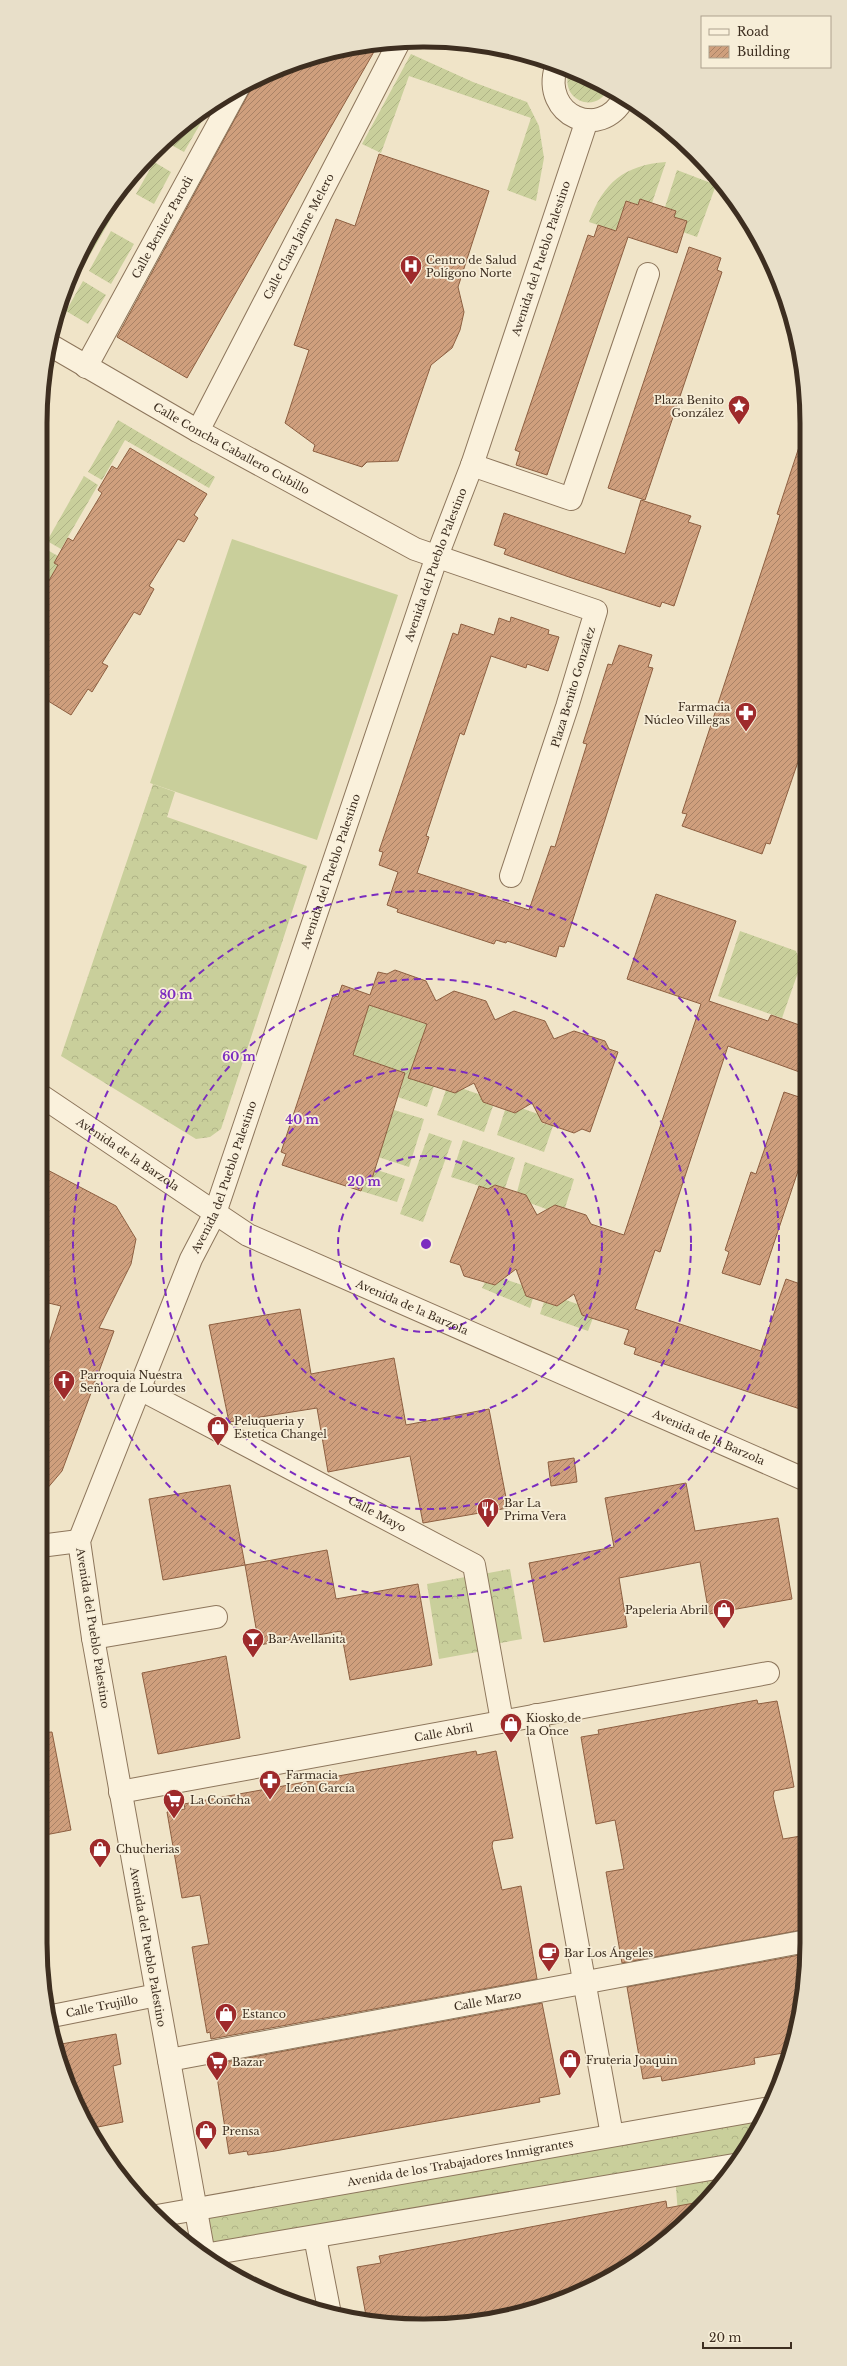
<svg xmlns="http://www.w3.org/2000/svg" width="847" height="2366" viewBox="0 0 847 2366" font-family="'Libre Baskerville',serif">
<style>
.forest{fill:url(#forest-crowns)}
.garden{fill:url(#garden-furrows)}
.pitch{fill:#c9cf9b}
.building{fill:url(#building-hatch);stroke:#8d5f41}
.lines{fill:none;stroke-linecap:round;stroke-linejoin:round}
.minor-casing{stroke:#8d765c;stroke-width:24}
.minor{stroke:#faf1dc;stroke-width:22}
.ring{fill:none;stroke:#7b2cbf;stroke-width:2;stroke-dasharray:7 5}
.labels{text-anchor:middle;stroke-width:3.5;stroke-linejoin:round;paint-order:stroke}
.street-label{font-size:11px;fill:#3d2e20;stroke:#f7eed8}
.poi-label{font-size:11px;fill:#3d2e20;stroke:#f7eed8;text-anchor:start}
.rim{fill:none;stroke:#3d2e20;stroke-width:5}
.centre{fill:#7b2cbf;stroke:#f7eed8;stroke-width:2}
.ring-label{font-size:12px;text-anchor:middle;font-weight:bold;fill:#7b2cbf;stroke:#f7eed8;stroke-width:3.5;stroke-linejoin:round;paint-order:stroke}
</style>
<defs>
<pattern id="forest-crowns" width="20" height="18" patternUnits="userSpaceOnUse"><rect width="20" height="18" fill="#c9cf9b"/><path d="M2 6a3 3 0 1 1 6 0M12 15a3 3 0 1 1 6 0" fill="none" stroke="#aeb285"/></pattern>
<pattern id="garden-furrows" width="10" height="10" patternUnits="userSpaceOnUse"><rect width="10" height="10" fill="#c9cf9b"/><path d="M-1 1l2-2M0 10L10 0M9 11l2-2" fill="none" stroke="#aeb285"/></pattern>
<pattern id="building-hatch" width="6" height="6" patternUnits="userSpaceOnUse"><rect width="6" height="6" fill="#cf9f7d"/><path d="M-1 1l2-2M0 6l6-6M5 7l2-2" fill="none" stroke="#a98266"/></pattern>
</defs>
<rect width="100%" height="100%" fill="#f0e4c8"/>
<g class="forest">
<path d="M153,784L175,792L167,817L307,866L221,1129L210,1137L196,1139L61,1056Z"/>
<path d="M510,1569L522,1639L495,1644L483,1574Z"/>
<path d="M471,1576L483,1651L439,1659L427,1584Z"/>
<path d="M763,2109L742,2156L695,2214L679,2226L675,2176L204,2255L195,2209Z"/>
</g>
<g class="garden">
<path d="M411,54L473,82L527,102L539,126L544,158L536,201L507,190L531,118L409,76L381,153L362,144Z"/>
<path d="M569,72L608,88C598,115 559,101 569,72Z"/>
<path d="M210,107L184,152L166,142L170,135Z"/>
<path d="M154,162L171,172L154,204L136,194Z"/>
<path d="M666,162L652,203L640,199L638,205L626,201L616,231L589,222C603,183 624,165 666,162Z"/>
<path d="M677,170L716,185L697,237L683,232L674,217L676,211L665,207Z"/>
<path d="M111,231L134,244L111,284L89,271Z"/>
<path d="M83,281L106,295L88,324L66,311Z"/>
<path d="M118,420L215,477L209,488L125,440L102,480L88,472Z"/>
<path d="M84,476L98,485L61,549L47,541Z"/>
<path d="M42,547L58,556L54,563L58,565L40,596V550Z"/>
<path d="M740,931L796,951L801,964L782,1018L718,996Z"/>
<path d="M369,1005L607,1085L601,1099L422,1039L411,1071L434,1086L427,1107L398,1097L402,1085L369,1061L330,1181L313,1175Z"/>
<path d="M461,1088L481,1095L483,1102L493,1106L484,1132L437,1115L446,1090Z"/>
<path d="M521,1108L541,1115L542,1123L553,1126L544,1152L497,1135L505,1110L515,1113Z"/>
<path d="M394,1110L424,1119L409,1167L378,1157L384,1120L390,1122Z"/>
<path d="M429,1133L452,1141L423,1222L400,1214Z"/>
<path d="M463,1140L515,1158L505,1188L495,1185L489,1189L451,1177Z"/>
<path d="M525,1162L574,1179L565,1208L555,1205L549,1210L527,1202L526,1195L517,1192Z"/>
<path d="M374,1169L405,1179L397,1202L361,1191L365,1180Z"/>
<path d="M501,1278L525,1286L526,1296L533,1298L530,1308L482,1288L485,1282L495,1285Z"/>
<path d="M563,1299L580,1305L593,1318L588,1331L540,1314L544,1302L557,1306Z"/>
</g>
<g class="pitch">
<path d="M106,211L113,215L60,307L79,254Z"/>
<path d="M232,539L398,595L317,840L150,783Z"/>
</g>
<g class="building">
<path d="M373,43H379L187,378L117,337L256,80L300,60Z"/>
<path d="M379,154L489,191L458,287L464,312L460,330L452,348L431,365L398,461L367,462L362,467L313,451L315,445L285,423L309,350L294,345L336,219L355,226Z"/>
<path d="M640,199L676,211L674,217L687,221L677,253L628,237L547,475L516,465L520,452L515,450L588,235L594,237L598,225L616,231L626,201L638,205Z"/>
<path d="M689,247L721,258L717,270L722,272L645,500L608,488Z"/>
<path d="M799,447H804V727L798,746L803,747L770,844L766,843L762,854L682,826L687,814L682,813L780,515L777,514Z"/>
<path d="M130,448L207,494L194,515L198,518L184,542L178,539L149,586L154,589L140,615L134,612L102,663L108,666L92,692L88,689L71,715L40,696V596L58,565L54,563L68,538L73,541L102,493L98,490L112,466L117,469Z"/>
<path d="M641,500L691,516L688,522L701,526L674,606L662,602L660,607L569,577L504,554L506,549L494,545L504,513L625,554Z"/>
<path d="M511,617L549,630L548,634L559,637L548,671L527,664L526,668L491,656L464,735L460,733L426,836L429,837L417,873L529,910L551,846L555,847L587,744L583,743L608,664L612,665L619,645L652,655L648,667L653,668L603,826L564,947L559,946L556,957L507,941L506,943L496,940L494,944L397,912L398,909L387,905L398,872L379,865L383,852L379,851L453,633L458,635L461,624L494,635L499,618L510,622Z"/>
<path d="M656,894L736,921L709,1001L768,1021L771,1015L805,1027V1074L728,1046L660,1252L655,1250L635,1309L761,1351L786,1279L806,1286V1411L634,1354L636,1348L624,1344L629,1330L582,1315L574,1294L557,1306L526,1296L516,1269L495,1285L464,1276L460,1265L450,1262L479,1186L488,1189L495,1185L526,1195L537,1215L555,1205L586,1215L591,1224L624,1235L701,1004L627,979Z"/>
<path d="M395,970L426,981L436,1001L454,991L486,1001L495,1020L514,1011L545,1021L554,1039L574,1031L605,1041L609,1049L618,1052L590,1132L582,1129L574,1133L542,1122L532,1103L515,1113L483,1102L474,1083L455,1093L408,1078L427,1024L369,1005L353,1055L405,1073L371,1182L365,1180L361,1191L282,1165L286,1154L281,1152L333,995L338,997L342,985L370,995L378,972L387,974Z"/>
<path d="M784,1092L805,1099V1150L760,1285L722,1273L729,1252L725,1250L751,1172L756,1174Z"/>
<path d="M40,1166L116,1206L136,1239L131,1264L99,1328L114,1331L62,1471L40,1497V1370L61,1306L40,1301Z"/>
<path d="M300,1309L311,1374L394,1358L406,1425L489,1409L508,1508L423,1523L410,1456L328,1472L317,1408L229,1422L209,1325Z"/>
<path d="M574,1458L577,1482L551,1486L548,1462Z"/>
<path d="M686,1483L695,1531L778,1518L792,1599L709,1614L700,1562L619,1578L627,1627L544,1642L529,1563L614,1547L605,1498Z"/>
<path d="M230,1485L245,1565L163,1580L149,1499Z"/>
<path d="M327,1550L336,1599L418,1584L432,1665L350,1680L341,1631L259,1645L245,1565Z"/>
<path d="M226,1656L240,1738L158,1754L142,1673Z"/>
<path d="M757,1700L758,1704L777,1701L788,1754L794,1787L774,1791L773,1796L783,1839L807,1835V1929L622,1963L606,1872L624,1869L623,1864L615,1820L596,1824L581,1737L599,1734L598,1730Z"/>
<path d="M52,1732L71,1830L40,1836V1733Z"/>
<path d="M476,1751L477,1755L496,1751L513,1838L493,1841L492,1846L502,1890L521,1886L537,1979L211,2039L210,2032L207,2033L192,1947L209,1944L200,1895L182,1898L167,1812L185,1809L184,1804Z"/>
<path d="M805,1954L794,2042L789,2052L754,2058L755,2064L662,2081L661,2076L643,2079L627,1987Z"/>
<path d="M542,2003L560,2094L539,2098L540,2102L275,2151L248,2155L247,2151L229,2154L215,2064Z"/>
<path d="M116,2034L121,2064L113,2066L123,2122L93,2128L69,2089L56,2045Z"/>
<path d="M666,2201L667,2208L705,2201L695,2214L637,2261L523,2313L449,2325L367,2321L357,2267L381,2263L379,2256Z"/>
</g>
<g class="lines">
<g class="minor-casing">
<g id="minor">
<path d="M556,67C541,115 600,142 624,98"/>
<path id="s1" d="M50,345L198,431L415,549L596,611L567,707L511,876"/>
<path id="s2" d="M86,367L238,88"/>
<path id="s3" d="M198,431L399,42"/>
<path d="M472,465L571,499L648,274"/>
<path id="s4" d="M40,1095L248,1235L806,1480"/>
<path id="s5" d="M140,1389L474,1565L502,1721"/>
<path d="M40,1546L79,1541"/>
<path d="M93,1638L216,1617"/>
<path d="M536,1715L612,2135"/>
<path id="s6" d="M120,1792L768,1673"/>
<path id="s7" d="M47,2017L157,1995"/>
<path id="s8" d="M169,2060L807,1941"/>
<path id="s9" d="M157,2216L764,2109"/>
<path d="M315,2237L329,2309"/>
<path id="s10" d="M204,2255L93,1638L79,1541L191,1259L215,1213L437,556L472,465L587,120"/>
<path d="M204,2255L734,2165"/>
</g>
</g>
<use href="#minor" class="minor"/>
</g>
<g class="ring">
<circle cx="426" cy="1244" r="88"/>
<circle cx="426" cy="1244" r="176"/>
<circle cx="426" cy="1244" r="265"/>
<circle cx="426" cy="1244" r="353"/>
</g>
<defs>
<g id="hospital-pin" transform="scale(1.15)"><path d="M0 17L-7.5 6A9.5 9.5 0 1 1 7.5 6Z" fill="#9e2a2b" stroke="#f7eed8"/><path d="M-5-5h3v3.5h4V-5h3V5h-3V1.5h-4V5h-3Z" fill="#fff"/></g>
<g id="sight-pin" transform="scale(1.15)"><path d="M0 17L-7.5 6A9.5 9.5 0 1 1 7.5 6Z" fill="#9e2a2b" stroke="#f7eed8"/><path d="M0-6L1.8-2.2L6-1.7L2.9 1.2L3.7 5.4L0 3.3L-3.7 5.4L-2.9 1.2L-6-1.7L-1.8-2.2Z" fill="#fff"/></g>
<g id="pharmacy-pin" transform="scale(1.15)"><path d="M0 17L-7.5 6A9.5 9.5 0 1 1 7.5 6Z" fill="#9e2a2b" stroke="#f7eed8"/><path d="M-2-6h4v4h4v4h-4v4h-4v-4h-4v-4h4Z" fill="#fff"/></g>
<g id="church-pin" transform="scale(1.15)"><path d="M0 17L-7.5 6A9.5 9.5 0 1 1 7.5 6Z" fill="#9e2a2b" stroke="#f7eed8"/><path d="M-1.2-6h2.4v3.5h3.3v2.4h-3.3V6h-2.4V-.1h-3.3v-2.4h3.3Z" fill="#fff"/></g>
<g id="shop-pin" transform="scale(1.15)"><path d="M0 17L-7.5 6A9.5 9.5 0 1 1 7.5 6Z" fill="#9e2a2b" stroke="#f7eed8"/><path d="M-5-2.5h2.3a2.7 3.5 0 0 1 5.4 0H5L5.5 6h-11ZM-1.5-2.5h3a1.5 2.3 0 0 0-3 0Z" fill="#fff"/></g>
<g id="restaurant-pin" transform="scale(1.15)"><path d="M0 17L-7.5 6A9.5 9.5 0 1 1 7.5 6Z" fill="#9e2a2b" stroke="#f7eed8"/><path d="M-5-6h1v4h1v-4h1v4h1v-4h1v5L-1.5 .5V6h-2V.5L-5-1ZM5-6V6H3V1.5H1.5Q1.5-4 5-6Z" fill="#fff"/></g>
<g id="bar-pin" transform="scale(1.15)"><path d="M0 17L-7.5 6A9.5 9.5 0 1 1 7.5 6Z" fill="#9e2a2b" stroke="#f7eed8"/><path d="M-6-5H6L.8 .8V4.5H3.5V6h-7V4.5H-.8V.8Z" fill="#fff"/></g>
<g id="supermarket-pin" transform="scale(1.15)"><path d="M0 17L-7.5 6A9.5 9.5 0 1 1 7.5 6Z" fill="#9e2a2b" stroke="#f7eed8"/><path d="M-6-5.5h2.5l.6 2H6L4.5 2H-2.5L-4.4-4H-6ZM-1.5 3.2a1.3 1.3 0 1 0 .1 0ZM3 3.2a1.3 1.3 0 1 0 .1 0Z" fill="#fff"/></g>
<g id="cafe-pin" transform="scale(1.15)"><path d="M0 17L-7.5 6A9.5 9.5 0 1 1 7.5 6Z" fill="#9e2a2b" stroke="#f7eed8"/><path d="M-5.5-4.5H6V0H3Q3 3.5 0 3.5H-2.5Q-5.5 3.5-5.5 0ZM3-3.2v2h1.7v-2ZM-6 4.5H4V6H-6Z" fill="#fff"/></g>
</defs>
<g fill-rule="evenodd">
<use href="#hospital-pin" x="411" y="266"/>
<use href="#sight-pin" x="739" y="406"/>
<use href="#pharmacy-pin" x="746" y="713"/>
<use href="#church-pin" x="64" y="1381"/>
<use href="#shop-pin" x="218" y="1427"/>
<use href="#restaurant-pin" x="488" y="1509"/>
<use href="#shop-pin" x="724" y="1610"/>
<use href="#bar-pin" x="253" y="1639"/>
<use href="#shop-pin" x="511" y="1724"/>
<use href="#pharmacy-pin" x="270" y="1781"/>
<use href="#supermarket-pin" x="174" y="1800"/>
<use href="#shop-pin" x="100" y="1849"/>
<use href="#cafe-pin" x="549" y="1953"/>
<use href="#shop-pin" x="226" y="2014"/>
<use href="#shop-pin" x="570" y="2060"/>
<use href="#supermarket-pin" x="217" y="2062"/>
<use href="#shop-pin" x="206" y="2131"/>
</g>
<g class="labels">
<g class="street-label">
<text dy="4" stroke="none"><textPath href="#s2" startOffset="159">Calle Benitez Parodi</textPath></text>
<text dy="4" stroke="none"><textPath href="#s3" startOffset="219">Calle Clara Jaime Melero</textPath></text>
<text dy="4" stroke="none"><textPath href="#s10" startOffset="2089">Avenida del Pueblo Palestino</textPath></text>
<text dy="4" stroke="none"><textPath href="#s1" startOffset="209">Calle Concha Caballero Cubillo</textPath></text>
<text dy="4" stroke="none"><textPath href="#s10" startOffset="1765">Avenida del Pueblo Palestino</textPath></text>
<text transform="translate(573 687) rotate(-73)" y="4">Plaza Benito González</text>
<text dy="4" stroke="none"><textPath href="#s10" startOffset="1441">Avenida del Pueblo Palestino</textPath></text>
<text dy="4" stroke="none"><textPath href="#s4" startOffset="106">Avenida de la Barzola</textPath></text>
<text dy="4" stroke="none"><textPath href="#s10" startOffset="1117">Avenida del Pueblo Palestino</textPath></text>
<text dy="4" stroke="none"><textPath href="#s4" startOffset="430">Avenida de la Barzola</textPath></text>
<text dy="4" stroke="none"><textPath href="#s4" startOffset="754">Avenida de la Barzola</textPath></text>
<text dy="4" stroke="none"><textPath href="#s5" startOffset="268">Calle Mayo</textPath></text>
<text transform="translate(93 1628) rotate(81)" y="4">Avenida del Pueblo Palestino</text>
<text dy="4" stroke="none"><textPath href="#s6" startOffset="329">Calle Abril</textPath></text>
<text transform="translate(148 1947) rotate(80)" y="4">Avenida del Pueblo Palestino</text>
<text dy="4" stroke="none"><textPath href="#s8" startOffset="324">Calle Marzo</textPath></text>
<text dy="4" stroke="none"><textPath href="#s7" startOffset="56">Calle Trujillo</textPath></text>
<text dy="4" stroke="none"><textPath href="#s9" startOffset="308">Avenida de los Trabajadores Inmigrantes</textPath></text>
</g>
<g class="poi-label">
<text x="426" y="264">Centro de Salud<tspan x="426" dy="13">Polígono Norte</tspan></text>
<text x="724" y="404" text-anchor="end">Plaza Benito<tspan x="724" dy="13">González</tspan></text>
<text x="730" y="711" text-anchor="end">Farmacia<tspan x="730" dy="13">Núcleo Villegas</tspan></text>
<text x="80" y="1379">Parroquia Nuestra<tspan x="80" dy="13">Señora de Lourdes</tspan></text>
<text x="234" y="1425">Peluqueria y<tspan x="234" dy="13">Estetica Changel</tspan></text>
<text x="504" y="1507">Bar La<tspan x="504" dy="13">Prima Vera</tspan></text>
<text x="708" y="1614" text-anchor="end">Papeleria Abril</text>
<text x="268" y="1643">Bar Avellanita</text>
<text x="526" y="1722">Kiosko de<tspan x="526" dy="13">la Once</tspan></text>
<text x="286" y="1779">Farmacia<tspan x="286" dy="13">León García</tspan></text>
<text x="190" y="1804">La Concha</text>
<text x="116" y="1853">Chucherias</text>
<text x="564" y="1957">Bar Los Ángeles</text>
<text x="242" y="2018">Estanco</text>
<text x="586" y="2064">Fruteria Joaquin</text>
<text x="232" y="2066">Bazar</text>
<text x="222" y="2135">Prensa</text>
</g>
</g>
<path d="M0 0H847V2366H0ZM423 47H424A376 376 0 0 1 800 423V1943A376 376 0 0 1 424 2319H423A376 376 0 0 1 47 1943V423A376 376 0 0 1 423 47Z" fill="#e8dfc9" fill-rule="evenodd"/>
<path class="rim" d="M423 47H424A376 376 0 0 1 800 423V1943A376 376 0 0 1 424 2319H423A376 376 0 0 1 47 1943V423A376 376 0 0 1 423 47Z"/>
<circle cx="426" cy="1244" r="6" class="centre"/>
<g class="ring-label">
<text x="176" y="999">80 m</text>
<text x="239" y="1061">60 m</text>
<text x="302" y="1124">40 m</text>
<text x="364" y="1186">20 m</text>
</g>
<rect x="701" y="16" width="130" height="52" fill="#f7eed8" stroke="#ada18e"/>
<rect x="709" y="29" width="20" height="6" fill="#faf1dc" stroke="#ada18e"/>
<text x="737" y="36" font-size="12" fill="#3d2e20">Road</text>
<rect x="709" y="46" width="20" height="12" fill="url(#building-hatch)" stroke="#ada18e"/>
<text x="737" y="56" font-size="12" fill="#3d2e20">Building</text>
<path d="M703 2342v6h88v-6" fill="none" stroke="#3d2e20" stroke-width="2"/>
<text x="709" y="2342" font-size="12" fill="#3d2e20" stroke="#f7eed8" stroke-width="3" paint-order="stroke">20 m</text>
</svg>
